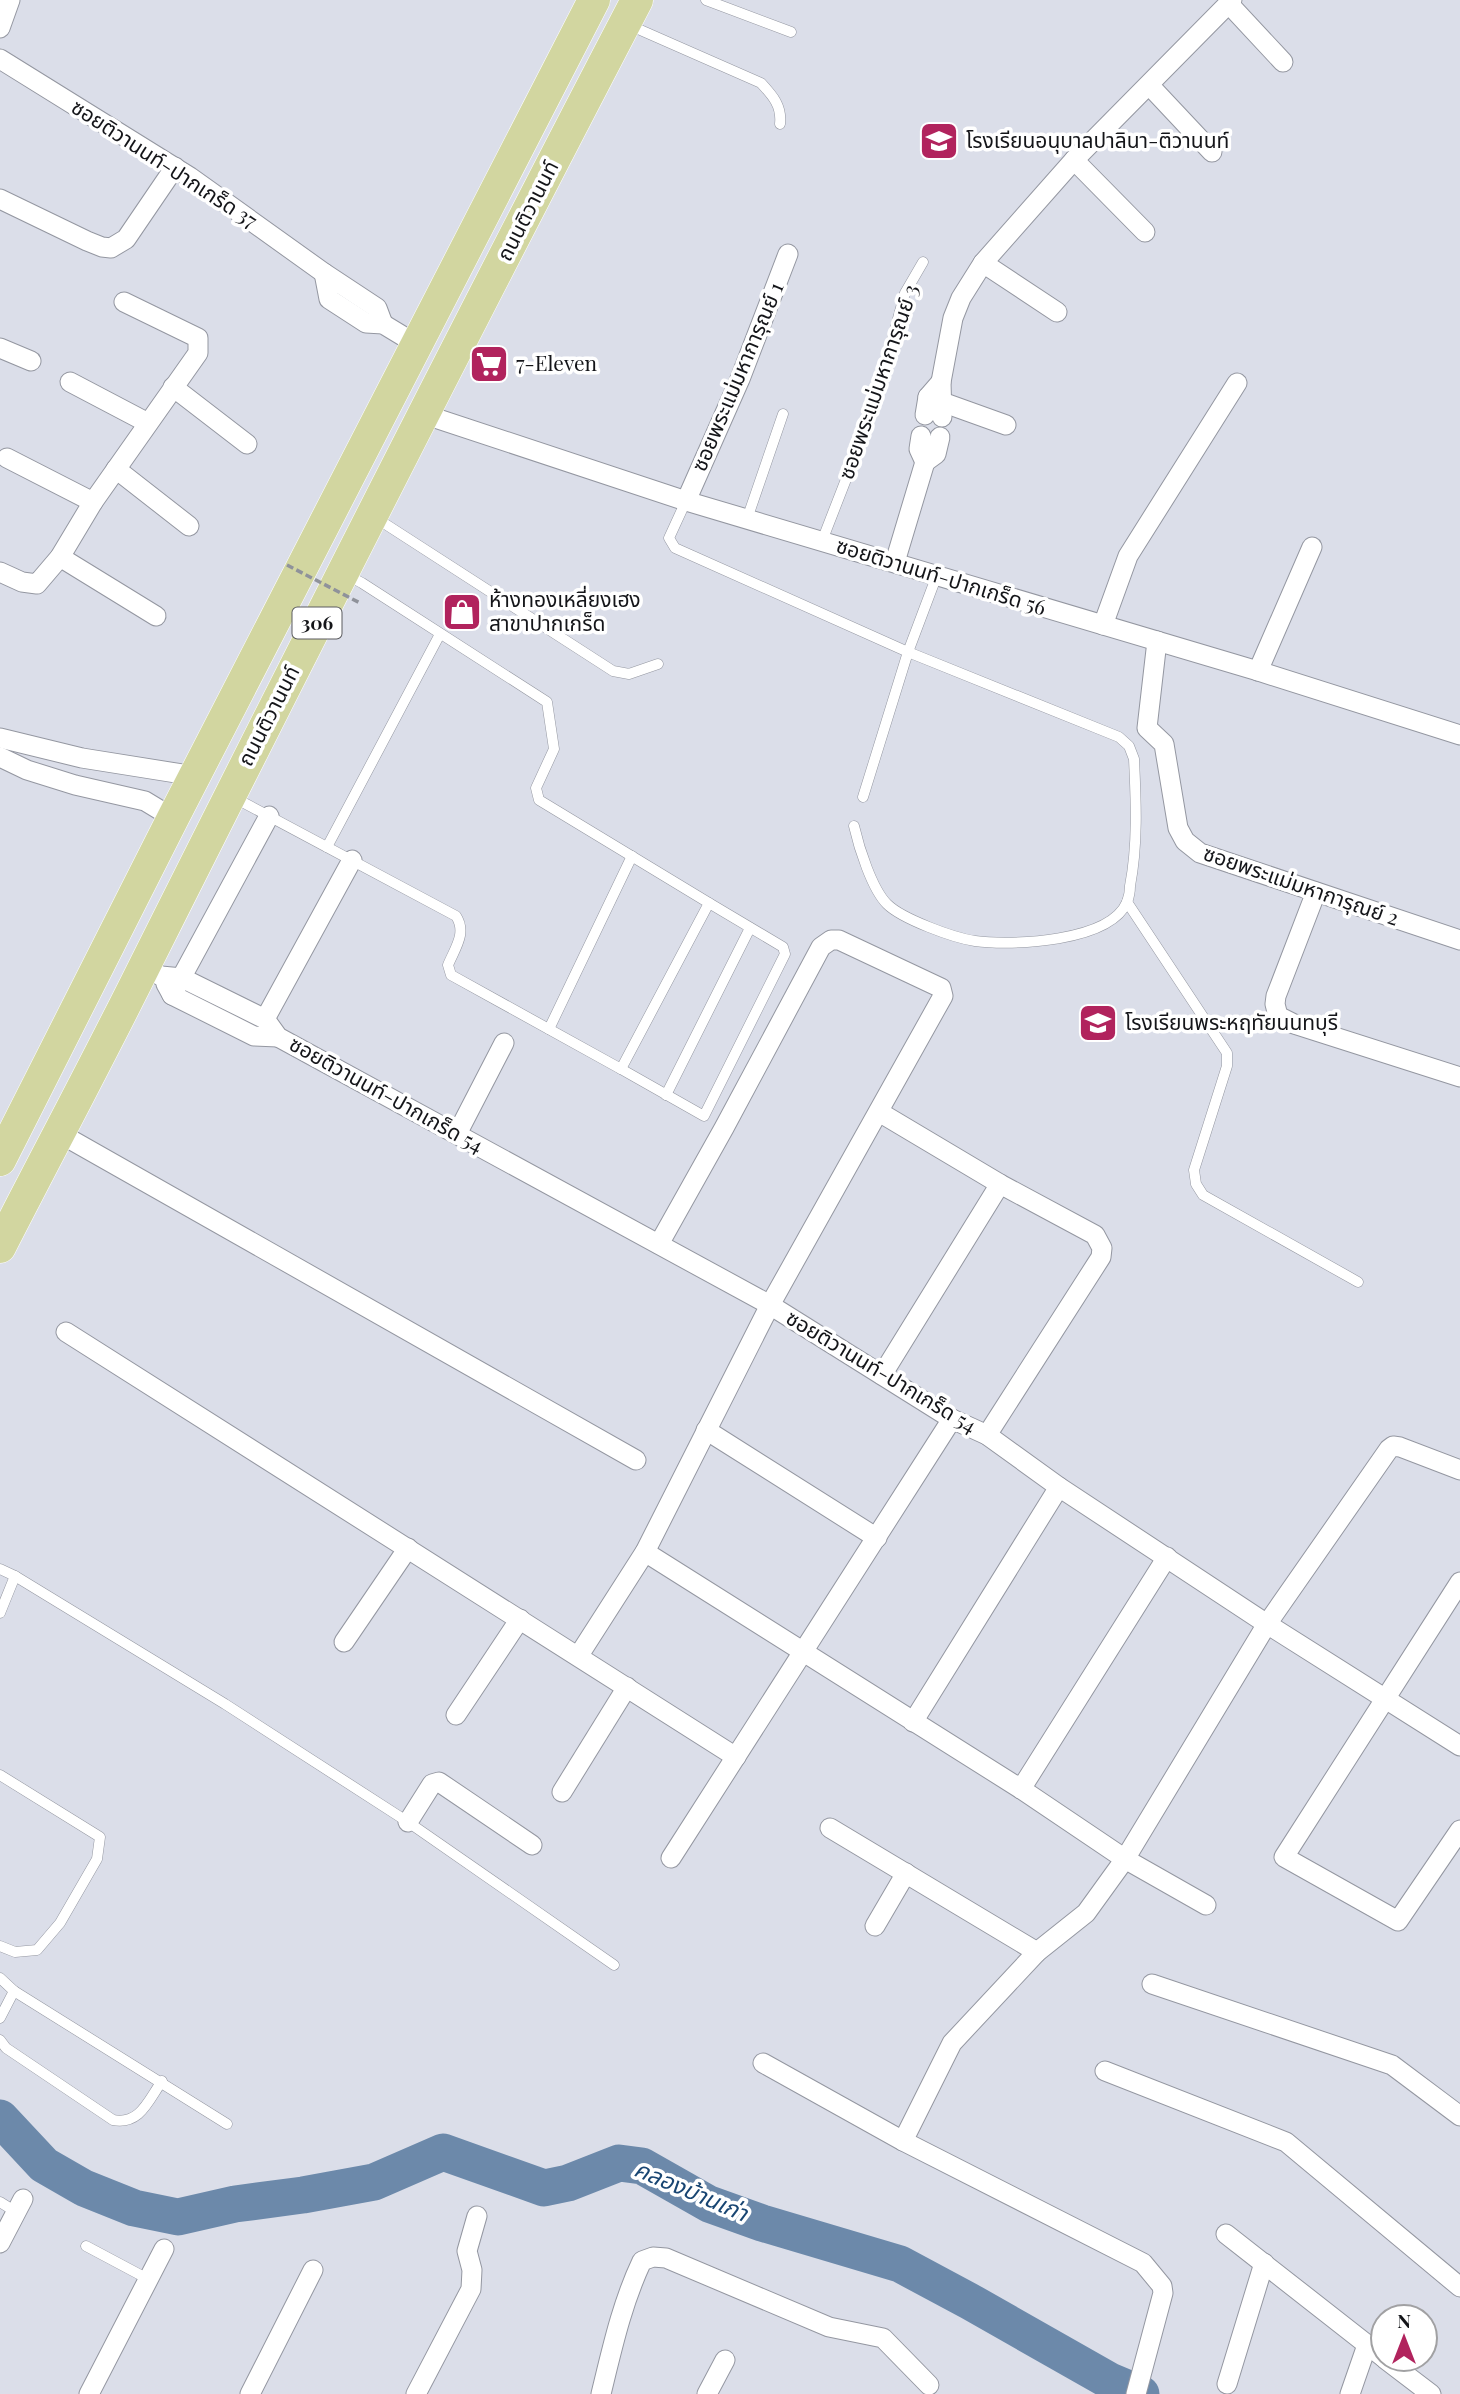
<svg xmlns="http://www.w3.org/2000/svg" width="1460" height="2394" viewBox="0 0 1460 2394" font-family="'Playfair Display','Noto Sans Thai',serif">
<style>
.lines{fill:none;stroke-linecap:round;stroke-linejoin:round}
.river{stroke:#6c89aa;stroke-width:37}
.service-casing{stroke:#9497a1;stroke-width:11}
.minor-casing{stroke:#9497a1;stroke-width:21}
.primary-casing{stroke:#fff;stroke-width:33}
.service{stroke:#fff;stroke-width:10}
.minor{stroke:#fff;stroke-width:19}
.primary{stroke:#d2d6a0;stroke-width:32}
.path-bridge{stroke:#8f929a;stroke-width:3.5;stroke-dasharray:7 3.5;stroke-linecap:butt}
.labels{text-anchor:middle;stroke-width:7;stroke-linejoin:round;paint-order:stroke}
.shield{fill:#fff;stroke:#5a5b5e;stroke-width:2}
.shield-label{font-size:19px;font-weight:bold;fill:#141519}
.poi-label{font-size:21px;fill:#141519;stroke:#fff;text-anchor:start}
.street-label{font-size:21px;fill:#141519;stroke:#fff}
.water-label{font-size:23px;font-style:italic;fill:#184572;stroke:#fff}
</style>
<rect width="100%" height="100%" fill="#dbdee9"/>
<g class="lines">
<path class="river" d="M0,2118L44,2165L84,2188L134,2208L178,2217L235,2204L303,2195L374,2182L443,2152L544,2188L568,2183L619,2163L642,2166L709,2204L762,2223L900,2264L969,2301L1110,2381L1141,2394"/>
<g class="service-casing">
<g id="service">
<path d="M706,0L791,32"/>
<path d="M629,25L761,83C773,96 782,106 780,124"/>
<path d="M686,501L669,538L675,548L908,652L1119,737L1129,746L1134,759C1136,801 1138,844 1130,886C1130,891 1129,897 1127,902C1110,942 1012,946 975,941C954,938 902,919 887,904C872,889 859,848 854,826"/>
<path d="M376,518L613,671L629,674L658,664"/>
<path d="M747,519L783,414"/>
<path d="M822,541L873,410L905,293L923,262"/>
<path d="M233,797L456,916C467,933 455,948 448,965L451,975L621,1069L709,903L539,800L536,788L554,749L547,702L362,583L347,575"/>
<path d="M863,797L908,652L937,575"/>
<path d="M327,847L440,634"/>
<path d="M1127,902L1227,1053V1066L1194,1170L1196,1184L1203,1195L1358,1282"/>
<path d="M549,1029L632,856"/>
<path d="M621,1069L704,1116L785,954L783,947L709,903"/>
<path d="M666,1095L750,928"/>
<path d="M0,1569L15,1576L0,1613"/>
<path d="M15,1576L225,1704L408,1822L614,1965"/>
<path d="M0,1775L100,1837L97,1859L60,1923L37,1950L15,1952L0,1946"/>
<path d="M0,1978L14,1991L227,2124"/>
<path d="M0,2018L14,1991"/>
<path d="M0,2040L6,2048L113,2120C140,2125 148,2101 162,2081"/>
<path d="M0,2202L16,2212"/>
<path d="M86,2246L148,2279"/>
</g>
</g>
<g class="minor-casing">
<g id="minor">
<path d="M1229,4L1283,62"/>
<path d="M0,28L10,0"/>
<path d="M0,59L190,177L324,273L377,308L383,324"/>
<path d="M1150,86L1212,152"/>
<path d="M1074,160L1145,232"/>
<path d="M0,199L87,241L102,247L111,248L126,239L175,167"/>
<path d="M983,263L1057,312"/>
<path d="M324,273L329,299L366,323L383,324L416,344"/>
<path d="M0,348L31,361"/>
<path d="M70,382L148,423"/>
<path d="M941,382L953,318L961,298L983,263L1074,160L1232,0"/>
<path d="M173,387L247,444"/>
<path d="M928,397L1006,425"/>
<path d="M423,414L686,501L1258,671L1460,735"/>
<path d="M925,415L928,397L941,382L942,417"/>
<path d="M921,436L919,449L925,462L936,454L940,437"/>
<path d="M7,458L93,502"/>
<path d="M116,469L189,526"/>
<path d="M686,501L740,379L788,254"/>
<path d="M60,557L156,616"/>
<path d="M895,562L925,462"/>
<path d="M0,572L22,582L37,584L60,557L93,502L198,353V338L124,302"/>
<path d="M1103,625L1128,556L1237,383"/>
<path d="M1157,641L1147,728L1164,744L1178,828L1185,841L1200,853L1460,940"/>
<path d="M1258,671L1312,547"/>
<path d="M0,738L82,758L195,776"/>
<path d="M0,757L27,770L75,785L145,801L173,818"/>
<path d="M1316,892L1276,996L1275,1004L1278,1016L1294,1024L1460,1077"/>
<path d="M144,967L161,976L182,978L265,1019L278,1037L770,1305L952,1419L987,1435L1059,1487L1267,1624L1460,1746"/>
<path d="M166,984L172,995L254,1036L278,1037"/>
<path d="M172,995L269,816"/>
<path d="M265,1019L352,860"/>
<path d="M879,1112L1000,1184L1095,1235L1102,1248L1101,1257L987,1435"/>
<path d="M59,1133L636,1460"/>
<path d="M457,1134L504,1043"/>
<path d="M66,1332L736,1757"/>
<path d="M882,1375L1000,1184"/>
<path d="M706,1430L877,1538"/>
<path d="M645,1552L1021,1789L1125,1859L1206,1905"/>
<path d="M1460,1582L1284,1857L1398,1921L1460,1830"/>
<path d="M344,1642L408,1548"/>
<path d="M579,1655L645,1552L770,1305L943,996L941,988L839,940H831L821,947L724,1128L659,1244"/>
<path d="M456,1715L520,1619"/>
<path d="M913,1722L1059,1487"/>
<path d="M1021,1789L1167,1557"/>
<path d="M562,1792L627,1687"/>
<path d="M408,1822L432,1784L439,1782L532,1845"/>
<path d="M830,1828L1037,1952"/>
<path d="M671,1858L952,1419"/>
<path d="M875,1926L906,1873"/>
<path d="M1152,1984L1392,2065L1460,2116"/>
<path d="M763,2063L903,2141L1143,2263L1162,2286L1163,2293L1136,2394"/>
<path d="M1105,2071L1286,2142L1460,2287"/>
<path d="M903,2141L952,2043L1037,1952L1086,1913L1125,1859L1267,1624L1389,1449L1393,1446L1400,1447L1460,1470"/>
<path d="M1226,2234L1383,2357"/>
<path d="M0,2243L23,2199"/>
<path d="M1385,2359L1431,2394"/>
<path d="M1227,2384L1264,2263"/>
<path d="M89,2394L164,2249"/>
<path d="M250,2394L313,2270"/>
<path d="M416,2394L471,2289L472,2270L467,2251L477,2216"/>
<path d="M601,2394C612,2349 622,2303 642,2261L653,2257L666,2258L829,2327L883,2338L929,2385"/>
<path d="M707,2394L725,2360"/>
<path d="M1350,2394L1367,2345"/>
</g>
</g>
<g class="primary-casing">
<g id="primary">
<path d="M0,1160L173,818L594,0"/>
<path d="M0,1247C48,1153 98,1060 145,965C307,642 470,320 637,0"/>
</g>
</g>
<use href="#service" class="service"/>
<use href="#minor" class="minor"/>
<use href="#primary" class="primary"/>
<path class="path-bridge" d="M287,565L360,603"/>
</g>
<defs>
<g id="school-square" transform="scale(2.0125)"><rect x="-9" y="-9" width="18" height="18" rx="4" fill="#b1235d" stroke="#fff"/><path d="M0-5L7-2L0 1L-7-2ZM-4 1L0 2.5L4 1V4Q0 6-4 4Z" fill="#fff"/></g>
<g id="supermarket-square" transform="scale(2.0125)"><rect x="-9" y="-9" width="18" height="18" rx="4" fill="#b1235d" stroke="#fff"/><path d="M-6-5.5h2.5l.6 2H6L4.5 2H-2.5L-4.4-4H-6ZM-1.5 3.2a1.3 1.3 0 1 0 .1 0ZM3 3.2a1.3 1.3 0 1 0 .1 0Z" fill="#fff"/></g>
<g id="shop-square" transform="scale(2.0125)"><rect x="-9" y="-9" width="18" height="18" rx="4" fill="#b1235d" stroke="#fff"/><path d="M-5-2.5h2.3a2.7 3.5 0 0 1 5.4 0H5L5.5 6h-11ZM-1.5-2.5h3a1.5 2.3 0 0 0-3 0Z" fill="#fff"/></g>
</defs>
<g fill-rule="evenodd">
<use href="#school-square" x="939" y="141"/>
<use href="#supermarket-square" x="489" y="364"/>
<use href="#shop-square" x="462" y="612"/>
<use href="#school-square" x="1098" y="1023"/>
</g>
<g class="labels">
<rect class="shield" x="292.5" y="607.5" width="49" height="31" rx="5"/>
<g class="shield-label">
<text x="317" y="630">306</text>
</g>
<g class="poi-label">
<text x="966" y="148">โรงเรียนอนุบาลปาลินา-ติวานนท์</text>
<text x="516" y="371">7-Eleven</text>
<text x="489" y="607">ห้างทองเหลี่ยงเฮง<tspan x="489" dy="24">สาขาปากเกร็ด</tspan></text>
<text x="1125" y="1030">โรงเรียนพระหฤทัยนนทบุรี</text>
</g>
<g class="street-label">
<text transform="translate(164 164) rotate(33)" y="7">ซอยติวานนท์-ปากเกร็ด 37</text>
<text transform="translate(528 211) rotate(-63)" y="7">ถนนติวานนท์</text>
<text transform="translate(738 377) rotate(-67)" y="7">ซอยพระแม่มหาการุณย์ 1</text>
<text transform="translate(879 382) rotate(-71)" y="7">ซอยพระแม่มหาการุณย์ 3</text>
<text transform="translate(941 577) rotate(17)" y="7">ซอยติวานนท์-ปากเกร็ด 56</text>
<text transform="translate(269 716) rotate(-63)" y="7">ถนนติวานนท์</text>
<text transform="translate(1301 886) rotate(19)" y="7">ซอยพระแม่มหาการุณย์ 2</text>
<text transform="translate(386 1095) rotate(29)" y="7">ซอยติวานนท์-ปากเกร็ด 54</text>
<text transform="translate(881 1372) rotate(31)" y="7">ซอยติวานนท์-ปากเกร็ด 54</text>
</g>
<g class="water-label">
<text transform="translate(691 2191) rotate(23)" y="8">คลองบ้านเก่า</text>
</g>
</g>
<g transform="translate(1404 2338)"><circle r="33" fill="#ffffff" stroke="#a1a1a3" stroke-width="2"/>
<path d="M0-5L12 26L0 18L-12 26Z" fill="#b1235d"/>
<text y="-10" font-size="19" font-weight="bold" text-anchor="middle" fill="#141519">N</text>
</g>
</svg>
